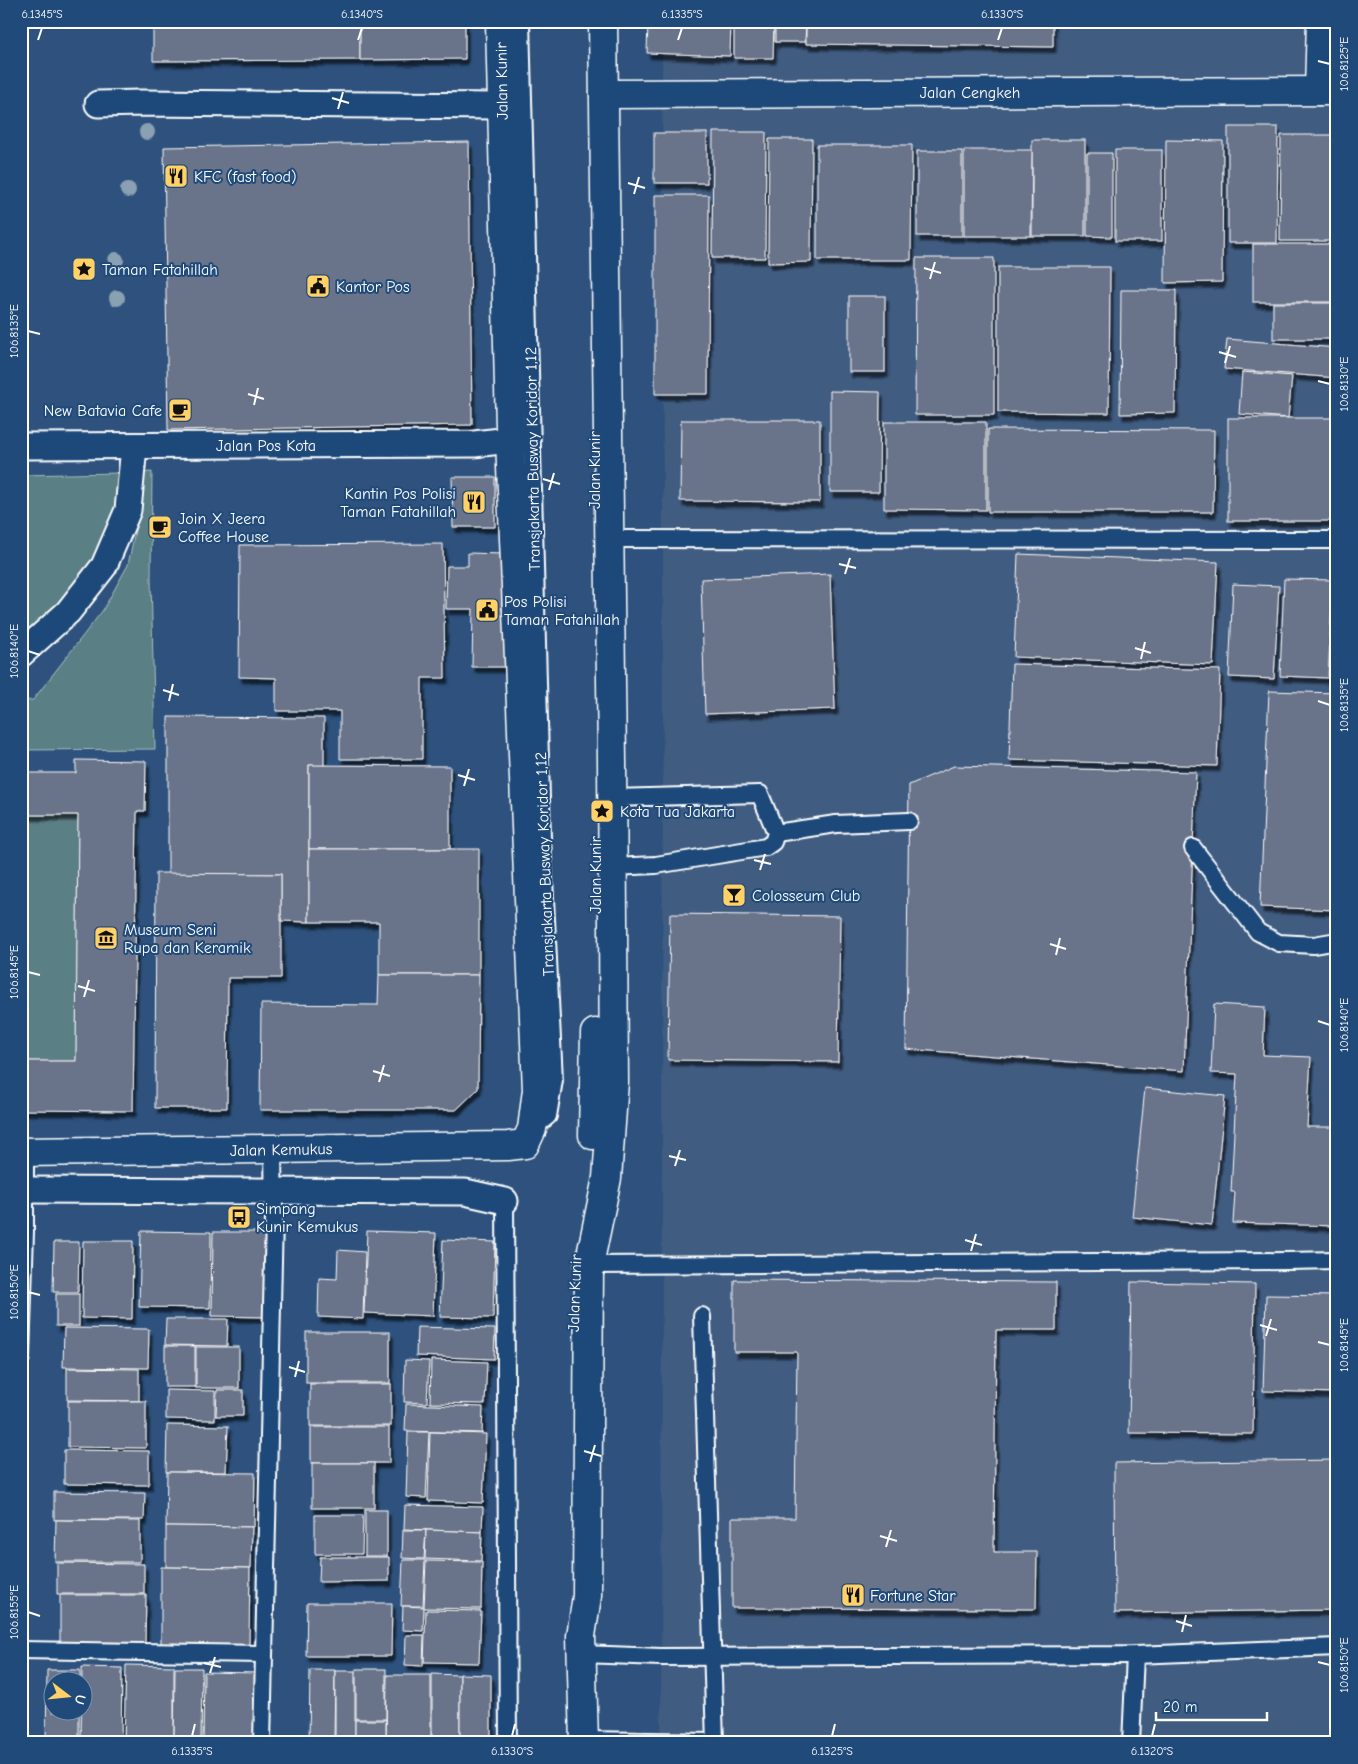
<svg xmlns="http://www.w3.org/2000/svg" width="1358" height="1764" viewBox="0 0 1358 1764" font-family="'Comic Neue',sans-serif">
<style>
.built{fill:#405c81}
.green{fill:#5a7f85;stroke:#acbfc2}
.building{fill:#697389;stroke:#fff;filter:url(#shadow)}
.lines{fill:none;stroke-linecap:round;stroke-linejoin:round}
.service-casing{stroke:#fff;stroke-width:20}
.pedestrian-casing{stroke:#fff;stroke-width:29}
.minor-casing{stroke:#fff;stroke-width:31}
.tertiary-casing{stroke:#fff;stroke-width:31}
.secondary-casing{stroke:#fff;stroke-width:31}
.service{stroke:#1f4a7a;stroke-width:16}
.pedestrian{stroke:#1f4a7a;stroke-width:25}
.minor{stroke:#1f4a7a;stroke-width:28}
.tertiary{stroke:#1f4a7a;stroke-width:28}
.secondary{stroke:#1f4a7a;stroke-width:28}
.tree{fill:#8aa0b3}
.ticks{fill:none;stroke:#fff;stroke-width:2}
.labels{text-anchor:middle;stroke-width:4;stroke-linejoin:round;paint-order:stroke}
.street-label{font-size:16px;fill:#fff;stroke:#1f4a7a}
.poi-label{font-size:16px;fill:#fff;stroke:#1f4a7a;text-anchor:start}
.neatline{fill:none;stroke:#fff;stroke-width:2}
.ticks-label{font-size:12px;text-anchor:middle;fill:#fff}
</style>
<defs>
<filter id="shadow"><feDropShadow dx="3" dy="5.5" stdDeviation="1" flood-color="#0009"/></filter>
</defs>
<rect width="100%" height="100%" fill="#2e527d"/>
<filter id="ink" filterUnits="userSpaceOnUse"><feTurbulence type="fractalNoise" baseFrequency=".02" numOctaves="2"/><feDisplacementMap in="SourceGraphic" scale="10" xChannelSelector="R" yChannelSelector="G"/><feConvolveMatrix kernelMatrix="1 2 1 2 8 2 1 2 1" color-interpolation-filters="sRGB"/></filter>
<g filter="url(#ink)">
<path class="built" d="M662,21H1337V1743H661L663,569Z"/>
<g class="green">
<path d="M152,472L151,578L155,749L21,750V701L33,700L103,610L128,565L140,507L139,473Z"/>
<path d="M119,473L116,508L96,560L59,608L21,638V475Z"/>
<path d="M21,815H78L76,1061H21Z"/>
</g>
<g class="building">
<path d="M153,21H360V60L153,61Z"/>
<path d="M360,21H465V59L360,60Z"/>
<path d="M648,21H731L730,56L647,53Z"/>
<path d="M734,21H774L773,58H734Z"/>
<path d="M775,21H806L805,42H775Z"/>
<path d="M806,21H1053V47L806,44Z"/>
<path d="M1228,127H1278L1277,243H1228Z"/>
<path d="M713,132H766L765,258H712Z"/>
<rect x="654" y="133" width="53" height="50"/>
<path d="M1281,135H1337V241H1280Z"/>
<path d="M769,139H812L811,262L768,263Z"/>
<rect x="1032" y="140" width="53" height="96"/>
<path d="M1166,140L1223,141L1222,282L1165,283Z"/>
<path d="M469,142L472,425L168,430L164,147Z"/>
<path d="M817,145H912L911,260H817Z"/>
<path d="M964,150H1032L1031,236H964Z"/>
<rect x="1115" y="150" width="47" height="91"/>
<rect x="917" y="151" width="45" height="85"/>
<path d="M1087,153H1112V237L1087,236Z"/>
<path d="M655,195H709L708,394H655Z"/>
<rect x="1253" y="244" width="84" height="58"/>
<path d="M916,258H994V415H915Z"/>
<path d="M998,267H1110L1109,413L998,412Z"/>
<path d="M1121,290H1176L1175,413L1120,414Z"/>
<rect x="849" y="296" width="36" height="76"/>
<rect x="1273" y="303" width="64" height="36"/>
<path d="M1227,339L1337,348V378L1224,369Z"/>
<path d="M1242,372L1292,376L1288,418L1239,414Z"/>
<path d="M830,391L880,392L879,492H830Z"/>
<rect x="1228" y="418" width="108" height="103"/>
<path d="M681,420H820V502L680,501Z"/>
<path d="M884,422H986V510L884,509Z"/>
<path d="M988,429L1214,430L1213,512H988Z"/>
<path d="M452,477H495V527H453Z"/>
<path d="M443,544L445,678H422V759H340V711H276V678L239,677L240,545Z"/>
<path d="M468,553L502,554V610L509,611V667H472L473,609H446L447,566H468Z"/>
<path d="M1018,554L1218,562L1213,665L1014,657Z"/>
<path d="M830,574L835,709L705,714L701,579Z"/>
<path d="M1284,579L1333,580L1328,678L1280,676Z"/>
<path d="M1335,580H1337V678H1331Z"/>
<path d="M1233,584L1279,586L1274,679L1229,677Z"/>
<path d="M1012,664L1220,670L1217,766L1009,760Z"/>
<path d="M1269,691L1337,693V910L1260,907Z"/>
<path d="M168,717L324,718V766L309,765V922L281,921V874H168Z"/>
<path d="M76,760L146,761L145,811H137L133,1111L21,1110V1061H76L78,815H21V773H76Z"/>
<path d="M309,765L450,766V849H309Z"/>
<path d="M954,766L1196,772L1184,1071L906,1049L909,785Z"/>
<path d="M309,849H479V975H379V922H309Z"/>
<path d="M156,873L281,874V978H228L227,1108H155Z"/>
<path d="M670,914L840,916L838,1062L668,1060Z"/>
<path d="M379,975H479L478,1089L456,1110H260L261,1004L378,1005Z"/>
<path d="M1214,1004L1265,1007L1263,1055L1311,1057L1307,1127H1337V1226L1233,1223L1235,1192H1231L1237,1074L1211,1073Z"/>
<path d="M1145,1088L1225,1096L1212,1225L1132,1217Z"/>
<path d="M141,1231L211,1232L210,1308L139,1307Z"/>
<path d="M367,1231L436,1233L433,1316L364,1313Z"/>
<path d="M213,1232H267L266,1317L212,1316Z"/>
<path d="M443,1240L495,1242L493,1318L440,1317Z"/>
<path d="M83,1241H133L132,1319L82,1318Z"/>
<path d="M54,1242H79L78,1292H53Z"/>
<path d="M338,1250L365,1252L363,1319L318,1317L319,1278L337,1279Z"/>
<path d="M734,1280L1056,1282V1330H996L994,1552H1037L1036,1609L732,1608V1518H795L797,1352H734Z"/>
<path d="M1131,1282L1255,1284L1253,1434L1129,1433Z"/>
<rect x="56" y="1294" width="23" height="32"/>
<path d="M1266,1295L1337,1296V1393L1263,1391Z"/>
<path d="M166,1319H228L227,1346L165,1345Z"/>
<path d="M417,1327L495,1329L494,1359L416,1356Z"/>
<path d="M64,1328L149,1329L148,1368L63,1367Z"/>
<rect x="306" y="1332" width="84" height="51"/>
<rect x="165" y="1346" width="30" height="41"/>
<rect x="196" y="1347" width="43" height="41"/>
<path d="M405,1360L429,1361L427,1403L404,1402Z"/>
<path d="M431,1360L487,1362L485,1404L430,1403Z"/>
<path d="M67,1368L139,1369V1401L67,1400Z"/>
<rect x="310" y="1384" width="81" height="42"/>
<path d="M166,1390L215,1391V1420L166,1419Z"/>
<path d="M217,1390H243V1416H216Z"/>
<path d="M68,1401H146V1448L68,1447Z"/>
<path d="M406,1404L483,1407L482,1433L405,1431Z"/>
<path d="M167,1425L228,1426L226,1472H166Z"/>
<rect x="311" y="1427" width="78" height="36"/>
<path d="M408,1432H429L426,1498L406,1497Z"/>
<path d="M430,1432L486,1434L483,1503L428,1501Z"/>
<path d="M64,1450L149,1451V1485L64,1484Z"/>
<path d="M1337,1460V1610L1115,1613L1114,1463Z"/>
<rect x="312" y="1463" width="62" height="45"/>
<path d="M167,1472L255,1473L254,1527L166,1526Z"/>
<path d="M54,1492L145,1493L144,1520H54Z"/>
<path d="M405,1505L483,1507L482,1532L404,1529Z"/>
<rect x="365" y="1510" width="22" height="46"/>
<path d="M315,1515H363L362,1554H315Z"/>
<path d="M56,1520L140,1521V1562H55Z"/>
<path d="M166,1526L252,1527L251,1568L166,1567Z"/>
<path d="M403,1530H426L424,1559L402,1558Z"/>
<path d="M426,1530L482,1532L481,1561L425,1559Z"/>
<path d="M320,1557H389V1581L319,1582Z"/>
<path d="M403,1560H425L423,1606H401Z"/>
<path d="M426,1561L482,1562L481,1609L424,1608Z"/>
<path d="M57,1563L144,1564V1594H57Z"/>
<path d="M161,1567L250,1568L249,1645L161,1644Z"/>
<path d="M60,1595H146L145,1644L60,1643Z"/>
<path d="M307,1603H392L391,1656H306Z"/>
<path d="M403,1606L424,1607L423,1631L402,1630Z"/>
<path d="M426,1610L481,1611L479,1663L424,1662Z"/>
<path d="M406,1635H424L423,1666L405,1665Z"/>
<path d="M126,1665L174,1666V1743H124Z"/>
<path d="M82,1667L122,1668L121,1743H81Z"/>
<path d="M175,1668H202L201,1743H174Z"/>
<rect x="356" y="1669" width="30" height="50"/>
<path d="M47,1670H80V1682H52V1712H79V1743H46Z"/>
<path d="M310,1670H335L334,1743H309Z"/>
<rect x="335" y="1671" width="20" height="72"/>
<path d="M204,1672L258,1673L257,1743H203Z"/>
<path d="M432,1674L460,1675V1743H432Z"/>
<path d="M460,1674L491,1675V1743H460Z"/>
<path d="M387,1675H431V1743H386Z"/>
<rect x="355" y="1720" width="31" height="23"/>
</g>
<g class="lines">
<g class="service-casing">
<g id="service">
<path d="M521,21L542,838L554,1080L548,1116L532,1129"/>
<path d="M609,539L1337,540"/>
<path d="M612,798L760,794L776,833L773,842L766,847L656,865L612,867"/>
<path d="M776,833L836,824L909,821"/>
<path d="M1193,848L1258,932L1279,943L1314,945L1337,941"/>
<path d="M505,1201L508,1743"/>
<path d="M589,1265L1287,1261L1337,1260"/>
<path d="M702,1316L715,1743"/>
<path d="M21,1358L25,1232V1152"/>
<path d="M21,1650L263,1654"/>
<path d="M582,1654L661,1657L1135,1655L1337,1647"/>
<path d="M584,1740L714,1742"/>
<path d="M262,1743L274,1218L273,1149"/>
<path d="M1131,1743L1135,1655"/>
</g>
</g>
<g class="pedestrian-casing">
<g id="pedestrian">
<path d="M98,104L140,103L501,106"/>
<path d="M21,446L474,444L510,440"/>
<path d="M21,654L68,612L104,566L128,510L134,446"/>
<path d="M26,1190L465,1192L505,1201"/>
</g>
</g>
<g class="minor-casing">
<path id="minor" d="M1319,91L1321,21"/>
</g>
<g class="tertiary-casing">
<g id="tertiary">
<path d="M604,94L1337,91"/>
<path d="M593,1135L595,1033"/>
<path d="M584,1743L581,1636L587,1596L589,1265L607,1178L614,1082L612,761L603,21"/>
</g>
</g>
<g class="secondary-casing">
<path id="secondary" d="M21,1152L508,1146L525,1144L532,1129L537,1090L511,467L500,21"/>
</g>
<use href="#service" class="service"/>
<use href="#pedestrian" class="pedestrian"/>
<use href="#minor" class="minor"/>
<use href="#tertiary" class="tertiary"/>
<use href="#secondary" class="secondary"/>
</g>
<g class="tree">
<circle cx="147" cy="132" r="8"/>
<circle cx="128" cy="190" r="8"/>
<circle cx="116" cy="260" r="8"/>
<circle cx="117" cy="298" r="8"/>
</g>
</g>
<path class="ticks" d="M38,40L42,28M358,40L362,28M678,40L682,28M998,40L1002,28M1318,61L1330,64M332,98L349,103M338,109L343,92M628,183L645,188M634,194L639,177M924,268L941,273M930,279L935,262M28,331L40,334M1219,352L1236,357M1225,363L1230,346M1318,381L1330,384M248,394L264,399M254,405L258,388M543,479L560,484M549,490L554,473M839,564L856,568M845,574L850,558M1135,648L1151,653M28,651L40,655M1141,659L1145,642M163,690L179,695M169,701L173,684M1318,701L1330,705M458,775L475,780M464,786L469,769M754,860L771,864M760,870L765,854M1050,944L1066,949M1056,955L1060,938M28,972L40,975M78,986L95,991M84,997L89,980M1318,1021L1330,1025M373,1071L390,1076M379,1082L384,1065M669,1156L686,1160M675,1166L680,1150M965,1240L982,1245M971,1251L976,1234M28,1292L40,1295M1260,1325L1277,1330M1266,1336L1271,1319M1318,1342L1330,1345M289,1367L305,1372M295,1377L299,1361M584,1451L601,1456M590,1462L595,1445M880,1536L897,1541M886,1547L891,1530M28,1612L40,1616M1176,1621L1192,1626M1182,1632L1186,1615M1318,1662L1330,1665M204,1663L221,1667M210,1673L215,1657M192,1736L195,1724M512,1736L515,1724M832,1736L835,1724M1152,1736L1155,1724"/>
<defs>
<g id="restaurant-square" transform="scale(1.25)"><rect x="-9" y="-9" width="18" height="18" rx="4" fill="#ffd166" stroke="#1f4a7a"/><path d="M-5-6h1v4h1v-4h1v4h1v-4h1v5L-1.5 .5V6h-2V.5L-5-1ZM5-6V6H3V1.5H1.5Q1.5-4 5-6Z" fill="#111"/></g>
<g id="sight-square" transform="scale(1.25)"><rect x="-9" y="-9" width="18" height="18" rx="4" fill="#ffd166" stroke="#1f4a7a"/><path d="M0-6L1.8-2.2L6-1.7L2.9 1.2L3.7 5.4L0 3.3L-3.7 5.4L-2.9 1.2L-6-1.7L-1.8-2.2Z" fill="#111"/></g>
<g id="civic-square" transform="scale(1.25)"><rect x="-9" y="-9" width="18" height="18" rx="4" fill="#ffd166" stroke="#1f4a7a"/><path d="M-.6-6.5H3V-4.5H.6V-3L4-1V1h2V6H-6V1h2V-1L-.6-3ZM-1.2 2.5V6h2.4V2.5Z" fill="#111"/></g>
<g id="cafe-square" transform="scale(1.25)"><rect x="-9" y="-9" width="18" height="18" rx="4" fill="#ffd166" stroke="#1f4a7a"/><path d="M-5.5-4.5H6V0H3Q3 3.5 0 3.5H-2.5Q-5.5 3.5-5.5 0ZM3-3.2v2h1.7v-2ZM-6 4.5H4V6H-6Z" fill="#111"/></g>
<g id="bar-square" transform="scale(1.25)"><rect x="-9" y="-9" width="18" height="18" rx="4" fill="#ffd166" stroke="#1f4a7a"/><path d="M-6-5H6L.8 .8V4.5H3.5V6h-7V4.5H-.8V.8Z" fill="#111"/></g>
<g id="museum-square" transform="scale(1.25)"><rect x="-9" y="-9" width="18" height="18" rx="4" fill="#ffd166" stroke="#1f4a7a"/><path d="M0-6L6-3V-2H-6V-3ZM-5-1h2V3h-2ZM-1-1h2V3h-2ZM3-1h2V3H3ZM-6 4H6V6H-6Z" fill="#111"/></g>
<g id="bus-square" transform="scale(1.25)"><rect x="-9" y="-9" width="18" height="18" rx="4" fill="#ffd166" stroke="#1f4a7a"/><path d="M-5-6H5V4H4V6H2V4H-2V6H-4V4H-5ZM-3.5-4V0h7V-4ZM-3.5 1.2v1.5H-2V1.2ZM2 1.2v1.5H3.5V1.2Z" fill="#111"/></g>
</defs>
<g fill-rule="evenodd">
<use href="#restaurant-square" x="176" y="176"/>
<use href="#sight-square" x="84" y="269"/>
<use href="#civic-square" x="318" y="286"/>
<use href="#cafe-square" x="180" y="410"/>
<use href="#restaurant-square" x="474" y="502"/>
<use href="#cafe-square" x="160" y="527"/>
<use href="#civic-square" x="487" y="610"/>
<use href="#sight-square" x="602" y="811"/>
<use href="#bar-square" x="734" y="895"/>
<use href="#museum-square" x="106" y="938"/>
<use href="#bus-square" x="239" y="1217"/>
<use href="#restaurant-square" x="853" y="1595"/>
</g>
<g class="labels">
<g class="street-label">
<text transform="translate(501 81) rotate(-91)" y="6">Jalan Kunir</text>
<text x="970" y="98">Jalan Cengkeh</text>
<text x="266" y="451">Jalan Pos Kota</text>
<text transform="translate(532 459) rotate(-91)" y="6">Transjakarta Busway Koridor 1,12</text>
<text transform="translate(594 470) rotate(-90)" y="6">Jalan Kunir</text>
<text transform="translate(544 864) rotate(-92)" y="6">Transjakarta Busway Koridor 1,12</text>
<text transform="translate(595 875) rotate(-90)" y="6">Jalan Kunir</text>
<text transform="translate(281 1149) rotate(-1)" y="6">Jalan Kemukus</text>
<text transform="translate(574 1293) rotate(-88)" y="6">Jalan Kunir</text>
</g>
<g class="poi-label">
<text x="194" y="182">KFC (fast food)</text>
<text x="102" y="275">Taman Fatahillah</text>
<text x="336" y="292">Kantor Pos</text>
<text x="162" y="416" text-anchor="end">New Batavia Cafe</text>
<text x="456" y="499" text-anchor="end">Kantin Pos Polisi<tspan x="456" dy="18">Taman Fatahillah</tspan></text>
<text x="178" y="524">Join X Jeera<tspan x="178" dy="18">Coffee House</tspan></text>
<text x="504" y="607">Pos Polisi<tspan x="504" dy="18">Taman Fatahillah</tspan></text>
<text x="620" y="817">Kota Tua Jakarta</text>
<text x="752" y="901">Colosseum Club</text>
<text x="124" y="935">Museum Seni<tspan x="124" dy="18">Rupa dan Keramik</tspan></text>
<text x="256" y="1214">Simpang<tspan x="256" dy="18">Kunir Kemukus</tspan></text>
<text x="870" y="1601">Fortune Star</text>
</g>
</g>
<rect width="1358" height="1764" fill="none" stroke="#1f4a7a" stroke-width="55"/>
<g transform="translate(68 1696) rotate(106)"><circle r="24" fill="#1f4a7a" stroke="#7992af"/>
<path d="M0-4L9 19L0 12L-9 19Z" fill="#ffd166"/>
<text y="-8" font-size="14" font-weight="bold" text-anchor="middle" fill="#ffffff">U</text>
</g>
<path d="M1156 1712v8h111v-8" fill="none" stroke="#ffffff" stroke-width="2.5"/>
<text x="1163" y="1712" font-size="15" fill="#ffffff" stroke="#1f4a7a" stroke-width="4" paint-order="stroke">20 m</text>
<rect x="28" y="28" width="1302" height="1708" class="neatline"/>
<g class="ticks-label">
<text x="42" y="18">6.1345°S</text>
<text x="362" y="18">6.1340°S</text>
<text x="682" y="18">6.1335°S</text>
<text x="1002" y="18">6.1330°S</text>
<text transform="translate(1344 64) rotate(-90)" y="4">106.8125°E</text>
<text transform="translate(14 331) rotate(-90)" y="4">106.8135°E</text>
<text transform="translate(1344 384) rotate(-90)" y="4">106.8130°E</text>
<text transform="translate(14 651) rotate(-90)" y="4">106.8140°E</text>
<text transform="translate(1344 705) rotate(-90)" y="4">106.8135°E</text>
<text transform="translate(14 972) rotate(-90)" y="4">106.8145°E</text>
<text transform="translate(1344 1025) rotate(-90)" y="4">106.8140°E</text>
<text transform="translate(14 1292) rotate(-90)" y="4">106.8150°E</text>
<text transform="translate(1344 1345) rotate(-90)" y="4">106.8145°E</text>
<text transform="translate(14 1612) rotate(-90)" y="4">106.8155°E</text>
<text transform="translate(1344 1665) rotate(-90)" y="4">106.8150°E</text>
<text x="192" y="1755">6.1335°S</text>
<text x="512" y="1755">6.1330°S</text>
<text x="832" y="1755">6.1325°S</text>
<text x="1152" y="1755">6.1320°S</text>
</g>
</svg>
